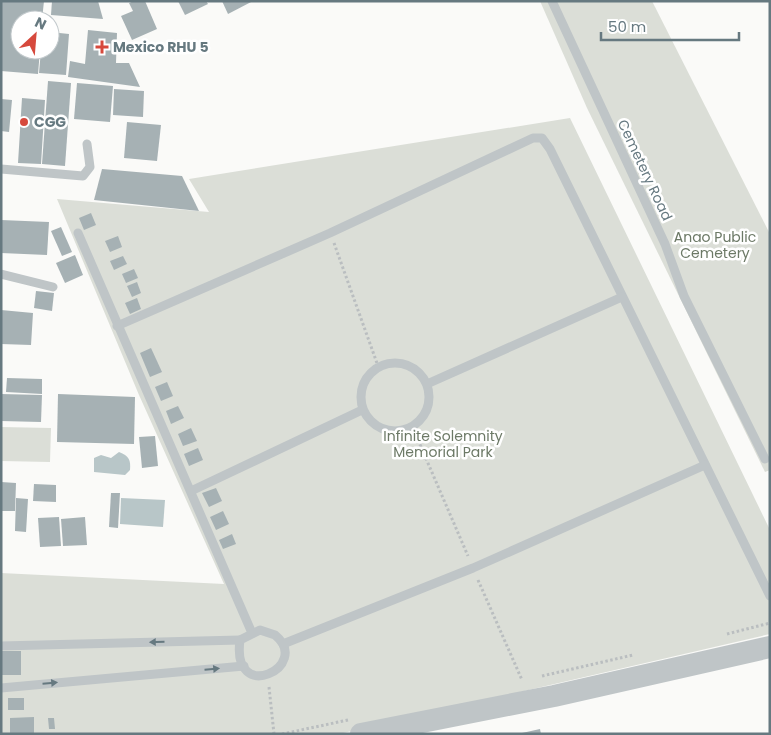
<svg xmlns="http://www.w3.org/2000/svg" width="771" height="735" viewBox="0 0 771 735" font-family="Poppins,sans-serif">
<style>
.green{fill:#dbded7}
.water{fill:#b8c6c8}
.building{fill:#a6b1b4}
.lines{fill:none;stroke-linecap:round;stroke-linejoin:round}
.path{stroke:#babec0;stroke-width:3;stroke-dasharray:2.5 2.5;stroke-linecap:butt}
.service{stroke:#bfc5c7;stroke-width:9}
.tertiary{stroke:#bfc5c7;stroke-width:22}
.oneway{fill:#667980}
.poi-dot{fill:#d6493c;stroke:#fff;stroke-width:2}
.labels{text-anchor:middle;stroke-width:5;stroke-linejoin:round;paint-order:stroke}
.poi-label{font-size:14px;font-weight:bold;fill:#667980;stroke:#fff;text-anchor:start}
.street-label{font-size:14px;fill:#667980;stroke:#fff}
.park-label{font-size:14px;fill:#6c7966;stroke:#fff}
</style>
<rect width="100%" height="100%" fill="#fafaf8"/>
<g class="green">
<path d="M540,1H652L770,234V470L765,472L587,108Z"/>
<path d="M570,118L770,530V634L339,734H1V573L224,584L139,395L57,199L209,212L189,179Z"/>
<path d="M1,427L51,428L50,462L1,461Z"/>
</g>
<g class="water">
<path d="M119,452C129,456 131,460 130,470L125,475L94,472V458L101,455L111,458Z"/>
<path d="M121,498L165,500L163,527L120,524Z"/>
</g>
<g class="building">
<path d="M1,1H44L42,20H20V50H40L38,74L1,71Z"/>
<path d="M52,1H98L103,19L51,15Z"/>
<path d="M134,1H145L157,29L132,40L121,16L133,11L129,3Z"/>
<path d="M178,1H206L208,4L185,15Z"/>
<path d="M222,1H253L228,14Z"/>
<path d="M88,30L117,33L116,63H129L140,87L68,77L70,61L85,64Z"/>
<path d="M50,32L69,34L66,75L39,73L41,50H50Z"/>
<path d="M48,81L71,83L65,166L42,164Z"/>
<path d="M77,83L113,86L110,122L74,119Z"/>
<path d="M114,89L144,91L143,117L113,115Z"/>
<path d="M22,98L45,100L41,164L18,163Z"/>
<path d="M1,99L12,100L9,132L1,131Z"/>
<path d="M127,122L161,125L157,161L124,158Z"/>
<path d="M102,169L182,176L199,211L94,200Z"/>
<path d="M91,213L96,225L84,230L79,218Z"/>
<path d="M1,220L49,222L47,255L1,253Z"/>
<path d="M61,227L72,252L62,256L51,231Z"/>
<path d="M118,236L122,247L110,252L105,241Z"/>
<path d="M75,255L83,275L65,283L56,263Z"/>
<path d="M123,256L127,264L114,270L110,261Z"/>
<path d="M134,269L138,278L126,283L122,274Z"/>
<path d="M137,282L141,293L132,297L127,286Z"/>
<path d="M36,291L54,293L52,311L34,308Z"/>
<path d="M137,298L141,309L130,314L125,303Z"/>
<path d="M1,310L33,313L31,345L1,344Z"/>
<path d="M151,348L162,372L150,377L140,353Z"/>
<path d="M7,378L42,379V394L6,392Z"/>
<path d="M167,382L173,396L161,401L155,387Z"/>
<path d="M1,394L42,395L41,422L1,421Z"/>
<path d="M58,394L135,397L134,444L57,442Z"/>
<path d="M178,406L184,418L171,424L166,411Z"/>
<path d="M191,428L197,441L183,446L178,434Z"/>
<path d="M155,436L158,466L142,468L139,437Z"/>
<path d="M198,448L203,460L189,466L184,454Z"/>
<path d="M1,482L16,483L15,511H1Z"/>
<path d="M34,484L56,485V502L33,501Z"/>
<path d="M216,488L222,501L209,507L202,493Z"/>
<path d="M111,493H120L118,528L109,527Z"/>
<path d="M16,498L28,499L26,532L15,531Z"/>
<path d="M223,511L229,524L216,530L210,517Z"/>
<path d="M59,517L61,546L40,547L38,518Z"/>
<path d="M85,517L87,545L63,546L61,519Z"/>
<path d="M232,534L236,544L223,549L219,540Z"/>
<rect x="1" y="651" width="20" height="24"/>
<rect x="8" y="698" width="16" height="12"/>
<path d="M34,717V734H10V718Z"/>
<path d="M48,718H54L55,729H49Z"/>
<path d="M540,729L541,734H522V733Z"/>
</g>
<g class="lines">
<g class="path">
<path d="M334,243L378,366"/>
<path d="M412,426L468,556"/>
<path d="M478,580L522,680"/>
<path d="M727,634L770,623"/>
<path d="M542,676L633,655"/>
<path d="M269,687L274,734"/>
<path d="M282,734L348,720"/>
</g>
<g class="service">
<path d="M552,1L665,244L684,296L765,459"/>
<path d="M1,169L83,176L90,167L87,144"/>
<path d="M78,233L252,633"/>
<path d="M1,274L53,287"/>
<path d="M117,326L330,233L533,138H542L550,149L770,596"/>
<circle cx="395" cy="397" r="34"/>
<path d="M427,384L622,297"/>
<path d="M191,491L362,410"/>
<path d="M260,630L275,635C313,666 231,706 240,640Z"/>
<path d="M283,644L473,568L705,465"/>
<path d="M1,646L240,640"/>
<path d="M1,688L244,666"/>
</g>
<path class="tertiary" d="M361,734L554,696L770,647"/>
</g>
<defs><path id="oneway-solid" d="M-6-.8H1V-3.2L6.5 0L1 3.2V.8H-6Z" transform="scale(1.25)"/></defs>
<g class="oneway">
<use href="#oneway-solid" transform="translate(157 642) rotate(179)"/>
<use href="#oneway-solid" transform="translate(212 669) rotate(-5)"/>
<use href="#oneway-solid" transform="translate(50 683) rotate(-5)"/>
</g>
<g class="poi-dot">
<path d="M99.5 39.5h5v5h5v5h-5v5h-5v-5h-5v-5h5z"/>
<circle cx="24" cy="122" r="5"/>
</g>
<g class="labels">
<g class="poi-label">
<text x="113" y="52">Mexico RHU 5</text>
<text x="34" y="127">CGG</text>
</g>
<g class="street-label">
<text transform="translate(645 170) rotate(65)" y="5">Cemetery Road</text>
</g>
<g class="park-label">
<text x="715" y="242">Anao Public<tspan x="715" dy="16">Cemetery</tspan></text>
<text x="443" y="441">Infinite Solemnity<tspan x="443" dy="16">Memorial Park</tspan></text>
</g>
</g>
<rect width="771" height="735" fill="none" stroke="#667980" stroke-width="5"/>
<g transform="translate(35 35) rotate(26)"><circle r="24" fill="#ffffff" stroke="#c2c9cc"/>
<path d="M0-4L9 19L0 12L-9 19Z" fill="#d6493c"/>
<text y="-8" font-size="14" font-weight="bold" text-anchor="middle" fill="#667980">N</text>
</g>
<path d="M601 32v8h138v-8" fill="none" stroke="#667980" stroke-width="2.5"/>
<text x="608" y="32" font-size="15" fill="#667980" stroke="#ffffff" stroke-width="4" paint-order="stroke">50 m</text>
</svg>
